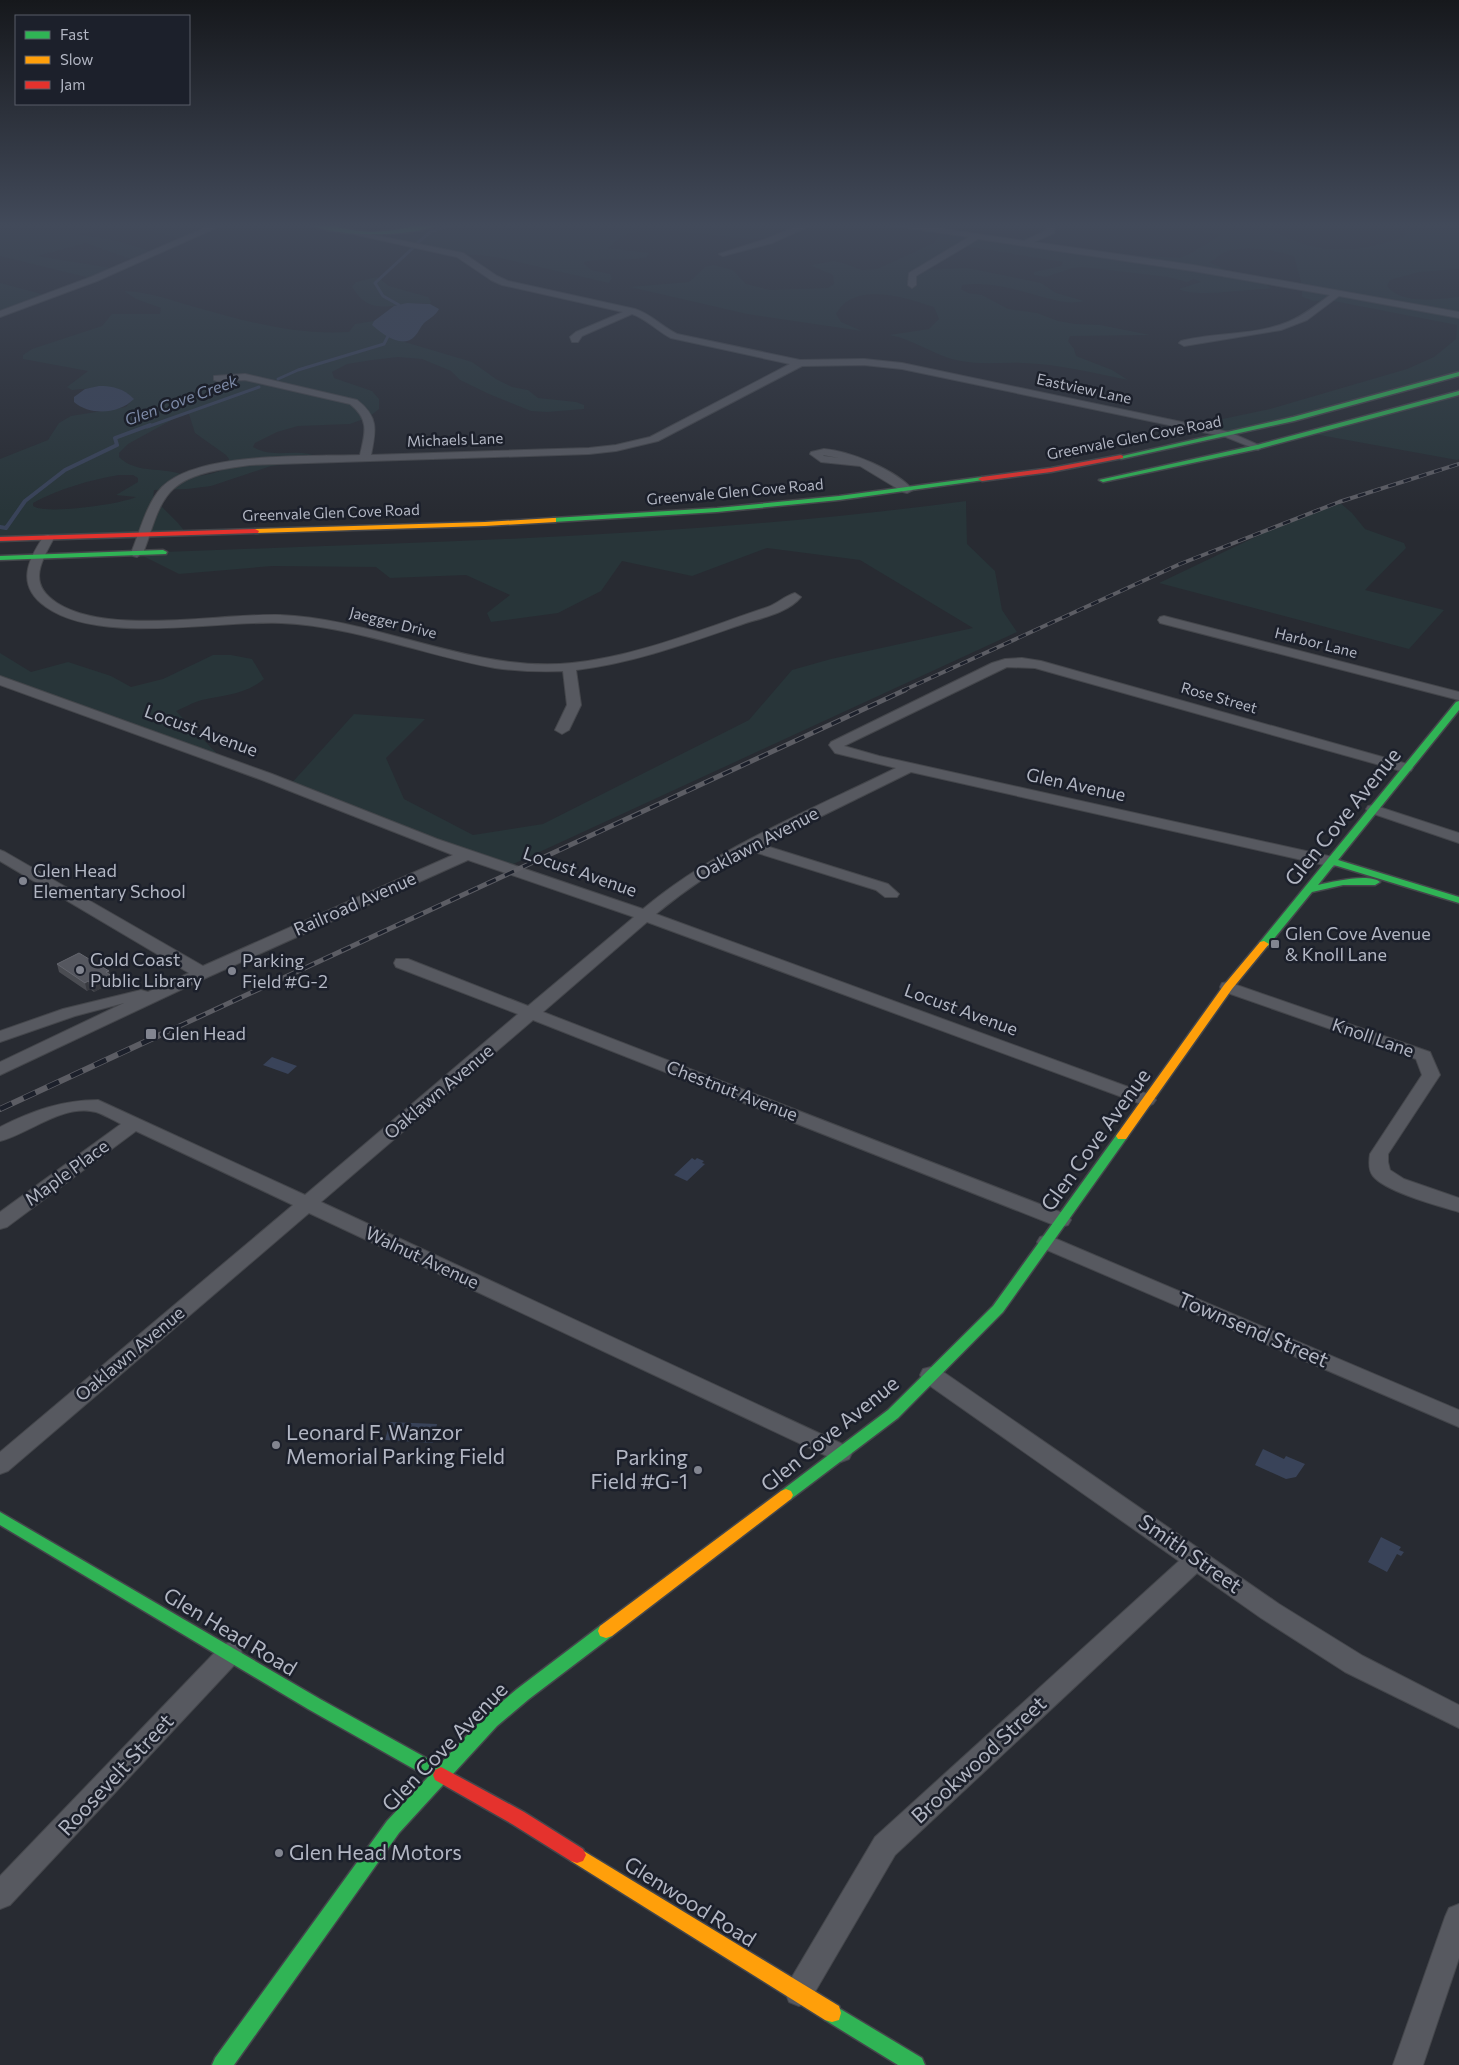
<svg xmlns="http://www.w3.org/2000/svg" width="1459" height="2065" viewBox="0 0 1459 2065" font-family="Commissioner,sans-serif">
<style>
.green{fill:#283539;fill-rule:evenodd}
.water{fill:#394359}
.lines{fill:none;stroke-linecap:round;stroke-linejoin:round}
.stream-far1{stroke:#394359;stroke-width:3}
.stream{stroke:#394359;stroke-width:4}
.street-casing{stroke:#44464b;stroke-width:2}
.fast-casing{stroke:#44464b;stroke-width:3}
.slow-casing{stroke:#44464b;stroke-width:3}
.jam-casing{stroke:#44464b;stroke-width:3}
.street{fill:#575960;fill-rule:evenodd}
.fast{fill:#30b455;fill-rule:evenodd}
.slow{fill:#ff9f0a;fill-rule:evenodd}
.jam{fill:#e5322d;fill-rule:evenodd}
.rail-far2-casing{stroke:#5c5d64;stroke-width:4}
.rail-far1-casing{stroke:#5c5d64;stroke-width:5}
.rail-casing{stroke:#5c5d64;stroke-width:6}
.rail-far2{stroke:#1c202b;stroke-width:2.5;stroke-dasharray:8;stroke-linecap:butt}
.rail-far1{stroke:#1c202b;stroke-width:3;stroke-dasharray:10;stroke-linecap:butt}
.rail{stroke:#1c202b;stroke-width:4.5;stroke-dasharray:13;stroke-linecap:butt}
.wall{fill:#4a4c52}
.shaded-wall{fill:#383a40}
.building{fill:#55575f;stroke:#64666e}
.poi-dot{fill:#828590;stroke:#1c202b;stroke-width:2}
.labels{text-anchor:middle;stroke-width:5;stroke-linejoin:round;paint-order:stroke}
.far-street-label{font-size:15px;fill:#b2b6c3;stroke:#1c202b}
.far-water-label{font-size:16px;font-style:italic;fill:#7d8aa7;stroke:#1c202b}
.street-label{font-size:18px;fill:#b2b6c3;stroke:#1c202b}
.poi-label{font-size:18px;fill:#b2b6c3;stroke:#1c202b;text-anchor:start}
.near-street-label{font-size:21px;fill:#b2b6c3;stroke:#1c202b}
.near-poi-label{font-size:21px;fill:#b2b6c3;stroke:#1c202b;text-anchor:start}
</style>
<rect width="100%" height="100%" fill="#282b32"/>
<g class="green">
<path d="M0,223H223L185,240L131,225L77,234L118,241L156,253L136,261L86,243L37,256L117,269L94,279L0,256Z"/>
<path d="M310,223H663L665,226L673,228L724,226L736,230L771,231L779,233L769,238L749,239L678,231H641L623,235L608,248L649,253L647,257C626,262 604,257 584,262V264L591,270L610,274L612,278L609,283L496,257L444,252L386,239L390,233H358Z"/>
<path d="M1022,223H1051L1050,231L1028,241L1104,253L1180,258L1191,253L1221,235L1197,230L1224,229L1238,223H1278L1270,229C1317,256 1354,254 1404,237L1406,232L1384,223H1459V269L1419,272L1390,280L1387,286C1401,305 1438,299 1459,297V374L1229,435L1171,423L1213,421L1270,409L1407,369L1434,357L1456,339L1457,325L1328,300L1314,301L1302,297V289L1299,287L1301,282L1294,256C1275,250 1245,245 1226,252C1219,254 1216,260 1209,262L1222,268L1229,275L1274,285H1267L1271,288L1266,289C1246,289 1194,298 1179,289L1201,282L1194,279L1187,282L1168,277L1082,267L1072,268L1046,277L1034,275V272L1061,266L1063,262L964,246L922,270L966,268L978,270L1041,283L1056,293L1084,301C1067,305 1055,300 1039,296C1014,289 988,281 962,285L961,289L968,293L982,295L1008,309L1037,313L1058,321L1075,324L1100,325L1150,335L1070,336L1068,341L1074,349L1076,356L1112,370L1128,380C1093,373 1058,364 1022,363C1002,362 982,365 961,361C936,357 914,339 889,335L929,329L939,319L934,307C907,298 854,280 836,314L841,322L862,331L747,314L630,287L689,282L705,267L713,265L733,270L746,284L770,290L828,288L834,284L833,275L812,266V265L833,261L843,263L862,270L877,269L934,243L942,231C973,242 1014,244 1045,232Z"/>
<path d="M377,277L389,286L428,297L431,302L430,304C399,298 373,322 352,287L356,282Z"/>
<path d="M0,283L49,296L0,314Z"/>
<path d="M124,291C152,292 176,302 202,309C252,323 297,335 349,332L355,324L374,321L373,325L388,337L472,362L496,379L512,387L528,390L538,398L576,402L584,405V409L547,412L531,411L489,394L460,380L451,371L422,359L398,357L372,360L347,364L332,372L334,378L372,391L379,399V409L369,417L350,424L298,426L277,432L255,443L253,447C271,458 289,450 309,454C314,455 319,458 324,460L271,466L211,486L187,489L154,490L153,498L178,523L186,533L0,539V459L48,440L59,423L71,416L126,407L133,399C119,381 92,389 72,390L67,387L88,371L23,359V355L32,349L102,326L112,314H160L161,308L136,299ZM188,411L195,433L226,455L229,459L225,469C215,473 205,476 194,476C185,476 177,472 167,471C151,469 132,470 119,457V453L128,444ZM119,475H133L138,478V482L116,495L136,497C122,504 45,515 33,506V503C58,489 90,480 119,475Z"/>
<path d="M1459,393V459L1457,460L1314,434Z"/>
<path d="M966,501L967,544L995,571L1002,610L1017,632L505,868L289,786L354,714L425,719L386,758L404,799L473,835L543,824L749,720L792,670L831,659L973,628L860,560L767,548L692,576L622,561L601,591L558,613L491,622L487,613L510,595L466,575L390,578L376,567L272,566L179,574L137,553C414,542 691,538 966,501Z"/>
<path d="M1339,502L1352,513L1365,529L1404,543L1406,548L1365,590L1444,610L1409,649L1159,583L1289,521Z"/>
<path d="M0,653L31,672L68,662L111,676L131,687L163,679L213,655H231L252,659L264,679C245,695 224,695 202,700C193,702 184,708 176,711L225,762L0,680Z"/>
</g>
<g class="water">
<path d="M407,303L430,304L439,309C435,316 430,318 424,323C420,327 419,332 415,336C403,350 382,334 372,325L374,321L394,306Z"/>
<path d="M99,386C113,386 123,388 134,399C119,414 90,416 74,402V397L85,389Z"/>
<path d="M272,1057L297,1066L288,1074L263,1065Z"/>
<path d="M692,1158L695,1160L697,1158L704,1161L702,1163L705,1164L687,1181L674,1175Z"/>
<path d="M390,1422L437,1424L433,1443L385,1440Z"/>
<path d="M1263,1449L1284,1459L1286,1456L1305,1464L1296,1477L1286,1479L1255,1465Z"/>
<path d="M1381,1537L1401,1547L1399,1550L1404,1552L1401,1556L1397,1554L1387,1572L1368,1562Z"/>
</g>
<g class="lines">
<g class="stream-far1">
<path d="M417,243L432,231L457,223"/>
<path d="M397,311L399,305L383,296L375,283L413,248"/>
<path d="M278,379L298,370L384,344L390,332"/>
<path d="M147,427L259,387"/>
</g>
<path class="stream" d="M0,527L6,528L25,501L65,470L117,445L115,438L150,425"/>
<g class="street-casing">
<g id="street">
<path d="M216,223H227L97,281L0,317V311L91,277Z"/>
<path d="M805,223H816L772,243L723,256L719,254L766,239Z"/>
<path d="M884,223H904L1024,241L1047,230L1048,223H1056L1054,233L1034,242L1193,265L1459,312V318L1339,296L1307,320L1281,330L1184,346L1179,343L1181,341C1216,332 1254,336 1288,322C1303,316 1317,305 1330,295L1193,271L978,239L916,276V285L912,288L908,285L909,273L969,237L888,225Z"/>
<path d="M354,231L463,253L497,276L508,281L635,309C651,314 662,327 677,334L800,360L864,359L902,363L1229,432L1263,447L1258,450L1226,437L902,369L864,365L802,366L658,441L616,451L589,454L250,465C224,469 184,472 167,496C155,512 151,534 143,553L137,557L133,556L131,553C140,532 146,504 162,487C199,451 310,457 360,455C365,433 370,420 350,404L245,380L217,381L214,380V376L245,374L357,400C379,417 376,430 371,455L589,448L616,445L650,437L790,364L671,338C657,331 647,319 632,314L582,336L578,342H572L570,337L576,332L623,312L502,285L491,280L457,257L357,235L353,233Z"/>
<path d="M824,449C850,451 896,470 913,490L907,493L903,492L860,466L821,462L810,454L811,452ZM823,455L839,458L824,456Z"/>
<path d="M48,535L54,538C41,562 27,584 57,603C109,636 219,613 280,615C379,619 472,673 572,663C639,656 702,629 765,608C776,605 784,596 795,593L801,597C788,613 761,618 743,624C688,643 634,663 576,670L581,705L569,730L562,734L555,730L567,705L563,671C540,672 518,671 495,668C423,655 354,626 281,623C217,620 100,645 46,607C16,586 27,561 44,536Z"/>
<path d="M1164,616L1459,692V700L1160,623L1158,620L1160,617Z"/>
<path d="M1022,658L1041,661L1411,765L1413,768L1411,771H1401L1035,668L1007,667L844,746L879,756L1333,857L1338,859L1341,862L1338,865L1333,867L911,772L763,845L888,884L899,894L897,897H885L876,890L751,851C717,868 685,890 656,914L1153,1096L1156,1100L1153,1104L1147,1106L1141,1104L647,922L543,1012L1068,1215L1071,1220L1068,1225L1061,1227L1054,1225L533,1020L321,1202L849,1447L852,1453L849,1459L841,1462L833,1459L309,1213L8,1471L0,1474V1452L293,1205L136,1131L7,1227L0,1229V1212L121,1124C113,1120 105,1115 96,1112C64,1103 28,1134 0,1141V1127C32,1111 62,1100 98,1100L305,1195L518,1014L396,967L394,963L396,959H408L528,1006L634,917L468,860L208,977L0,1075V1062L124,1003L75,1016L0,1042V1031L63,1009L141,990L148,992L189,973L0,861V850L5,852L203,966L453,855L262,780L0,685V676L272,774L437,839L643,909C717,847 809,811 896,768L835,753L829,745L831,742L992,663L1005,659Z"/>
<path d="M1373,805L1459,833V843L1368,812L1366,809L1368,806Z"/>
<path d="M1228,982L1430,1052L1440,1075L1388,1154V1162L1390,1170L1404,1179L1459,1198V1212C1439,1206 1386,1192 1373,1176C1368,1170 1369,1161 1370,1154L1422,1075L1416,1059L1222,991L1220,987L1222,983Z"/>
<path d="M1047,1235L1459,1410V1427L1040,1247L1037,1242L1040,1237Z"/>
<path d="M931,1367L939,1369L1279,1604L1363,1656L1459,1705V1728L1345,1672L1261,1618L1197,1573L895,1855L809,2002L799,2006L789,2002L785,1992L789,1982L875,1837L1179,1561L923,1381L920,1375L923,1369Z"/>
<path d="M230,1642L239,1646L242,1653L239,1660L10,1905L0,1909V1876L221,1646Z"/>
<path d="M1459,1904V1958L1423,2065H1393L1445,1917L1449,1908Z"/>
</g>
</g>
<g class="fast-casing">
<g id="fast">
<path d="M306,223C329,223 350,232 372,232C396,232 419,223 443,223C413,238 336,238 306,223Z"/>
<path d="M1459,372V376L1294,421L1121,459L1118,457L1293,417Z"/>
<path d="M1459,391V395L1258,449L1103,482L1099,480L1257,445Z"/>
<path d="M982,477L984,478V480L839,500L717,512L553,522L549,520L553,518L717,508L839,496Z"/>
<path d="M163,550L167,552L166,554L0,560V556Z"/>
<path d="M1459,701V710L1338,860L1459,897V903L1334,865L1318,885C1332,882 1369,873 1380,882L1375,885H1343L1312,892L1268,946H1260L1259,944L1260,942L1456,702Z"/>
<path d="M1122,1132L1128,1136L1126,1139L1003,1312L898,1418L791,1499L786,1501L781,1499L779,1495L781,1491L888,1410L993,1306L1118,1133Z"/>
<path d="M0,1512L320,1699L439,1765L485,1716L517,1689L600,1626L606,1624L612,1626L614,1631L612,1636L529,1699L497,1726L399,1833L234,2065H212L215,2058L387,1821L428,1777L308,1709L0,1525Z"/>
<path d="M832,2004L922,2058L925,2065H898L825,2020L823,2013L825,2006Z"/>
</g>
</g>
<g class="slow-casing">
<g id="slow">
<path d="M553,518H556V522L485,526L255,533L251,531L255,529L485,522Z"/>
<path d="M1264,941L1269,944L1232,989L1126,1139H1118L1116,1136L1118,1133L1224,985L1260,942Z"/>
<path d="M786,1489L791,1491L793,1495L791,1499L612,1636L606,1638L600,1636L598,1631L600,1626L781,1491Z"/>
<path d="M577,1847L839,2006L841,2013L839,2020L832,2022L825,2020L571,1861L568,1855L571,1849Z"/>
</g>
</g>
<g class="jam-casing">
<g id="jam">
<path d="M1121,455L1123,456V458L1051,472L982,481L978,479L982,477L1051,468Z"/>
<path d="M255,529L259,531L258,533L0,541V537Z"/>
<path d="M441,1767L524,1812L583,1849L586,1855L583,1861L577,1863L571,1861L512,1824L435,1780L433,1775L435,1770Z"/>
</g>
</g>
<use href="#street" class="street"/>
<use href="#fast" class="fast"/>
<use href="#slow" class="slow"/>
<use href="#jam" class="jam"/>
<g class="rail-far2-casing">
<path id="rail-far2" d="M902,691L1180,564L1339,502L1459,464"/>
</g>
<g class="rail-far1-casing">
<path id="rail-far1" d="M160,1035L905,690"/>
</g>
<g class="rail-casing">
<path id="rail" d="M0,1109L162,1034"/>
</g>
<use href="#rail-far2" class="rail-far2"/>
<use href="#rail-far1" class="rail-far1"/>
<use href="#rail" class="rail"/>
</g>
<path class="wall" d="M57,964L109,971L111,983L94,992L90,989L87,991L59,972Z"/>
<g class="shaded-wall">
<path d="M109,971L111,983L94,992L92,983Z"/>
<path d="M88,981L90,989L87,991L85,983Z"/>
</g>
<path class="building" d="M79,953L109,971L106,972L110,975L92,983L88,981L85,983L57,964Z"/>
<linearGradient id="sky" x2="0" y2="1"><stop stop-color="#16181c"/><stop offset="0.44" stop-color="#424a5a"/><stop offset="1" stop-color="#424a5a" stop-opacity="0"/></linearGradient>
<rect width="1459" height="512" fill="url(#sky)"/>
<g class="poi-dot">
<circle cx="23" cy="881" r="5"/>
<rect x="1270" y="939" width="10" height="10" rx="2.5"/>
<circle cx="80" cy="970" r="5"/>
<circle cx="232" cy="971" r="5"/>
<rect x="145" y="1028" width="12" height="12" rx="2.5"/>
<circle cx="276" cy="1445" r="5"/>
<circle cx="698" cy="1470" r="5"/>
<circle cx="279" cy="1853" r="5"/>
</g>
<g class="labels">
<g class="far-street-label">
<text transform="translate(1084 389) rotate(12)" y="5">Eastview Lane</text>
<text transform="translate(1134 438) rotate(-11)" y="5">Greenvale Glen Cove Road</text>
<text transform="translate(455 440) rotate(-2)" y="5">Michaels Lane</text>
<text transform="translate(735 492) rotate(-5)" y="5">Greenvale Glen Cove Road</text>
<text transform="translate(331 513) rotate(-2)" y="5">Greenvale Glen Cove Road</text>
<text transform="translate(393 623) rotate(14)" y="5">Jaegger Drive</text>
<text transform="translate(1316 643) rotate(14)" y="5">Harbor Lane</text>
<text transform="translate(1219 698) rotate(16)" y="5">Rose Street</text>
</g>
<g class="far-water-label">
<text transform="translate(181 400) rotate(-20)" y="6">Glen Cove Creek</text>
</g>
<g class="street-label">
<text transform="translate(201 731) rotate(20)" y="6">Locust Avenue</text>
<text transform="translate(1076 785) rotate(12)" y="6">Glen Avenue</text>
<text transform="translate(757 844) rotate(-28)" y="6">Oaklawn Avenue</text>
<text transform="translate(580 872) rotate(19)" y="6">Locust Avenue</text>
<text transform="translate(355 904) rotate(-24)" y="6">Railroad Avenue</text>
<text transform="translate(961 1010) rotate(20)" y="6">Locust Avenue</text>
<text transform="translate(1373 1038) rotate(19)" y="6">Knoll Lane</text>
<text transform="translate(732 1091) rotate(21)" y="6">Chestnut Avenue</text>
<text transform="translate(439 1092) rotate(-40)" y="6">Oaklawn Avenue</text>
<text transform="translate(67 1173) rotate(-36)" y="6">Maple Place</text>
<text transform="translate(422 1258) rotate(25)" y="6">Walnut Avenue</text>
<text transform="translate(130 1354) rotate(-40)" y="6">Oaklawn Avenue</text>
</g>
<g class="poi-label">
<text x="33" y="877">Glen Head<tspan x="33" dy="21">Elementary School</tspan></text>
<text x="1285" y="940">Glen Cove Avenue<tspan x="1285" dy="21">&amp; Knoll Lane</tspan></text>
<text x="90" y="966">Gold Coast<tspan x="90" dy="21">Public Library</tspan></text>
<text x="242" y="967">Parking<tspan x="242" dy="21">Field #G-2</tspan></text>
<text x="162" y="1040">Glen Head</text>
</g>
<g class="near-street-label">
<text transform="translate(1343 817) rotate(-51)" y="7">Glen Cove Avenue</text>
<text transform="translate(1096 1140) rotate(-54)" y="7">Glen Cove Avenue</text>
<text transform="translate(1253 1330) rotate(23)" y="7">Townsend Street</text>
<text transform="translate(830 1434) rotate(-39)" y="7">Glen Cove Avenue</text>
<text transform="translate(1190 1554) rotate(35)" y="7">Smith Street</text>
<text transform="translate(230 1632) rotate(31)" y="7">Glen Head Road</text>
<text transform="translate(445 1747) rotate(-46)" y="7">Glen Cove Avenue</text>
<text transform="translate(979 1760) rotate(-43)" y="7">Brookwood Street</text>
<text transform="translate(116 1775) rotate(-47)" y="7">Roosevelt Street</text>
<text transform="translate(690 1902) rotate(32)" y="7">Glenwood Road</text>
</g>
<g class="near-poi-label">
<text x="286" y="1440">Leonard F. Wanzor<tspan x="286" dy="24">Memorial Parking Field</tspan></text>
<text x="688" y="1465" text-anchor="end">Parking<tspan x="688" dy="24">Field #G-1</tspan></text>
<text x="289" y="1860">Glen Head Motors</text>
</g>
</g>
<rect x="15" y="15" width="175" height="90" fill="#1c202b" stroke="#585c68"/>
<rect x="25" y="31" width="25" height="8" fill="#30b455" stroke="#585c68"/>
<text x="60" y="40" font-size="15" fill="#b2b6c3">Fast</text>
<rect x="25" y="56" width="25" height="8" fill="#ff9f0a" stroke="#585c68"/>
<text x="60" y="65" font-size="15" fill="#b2b6c3">Slow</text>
<rect x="25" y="81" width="25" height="8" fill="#e5322d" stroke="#585c68"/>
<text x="60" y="90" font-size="15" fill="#b2b6c3">Jam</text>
</svg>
